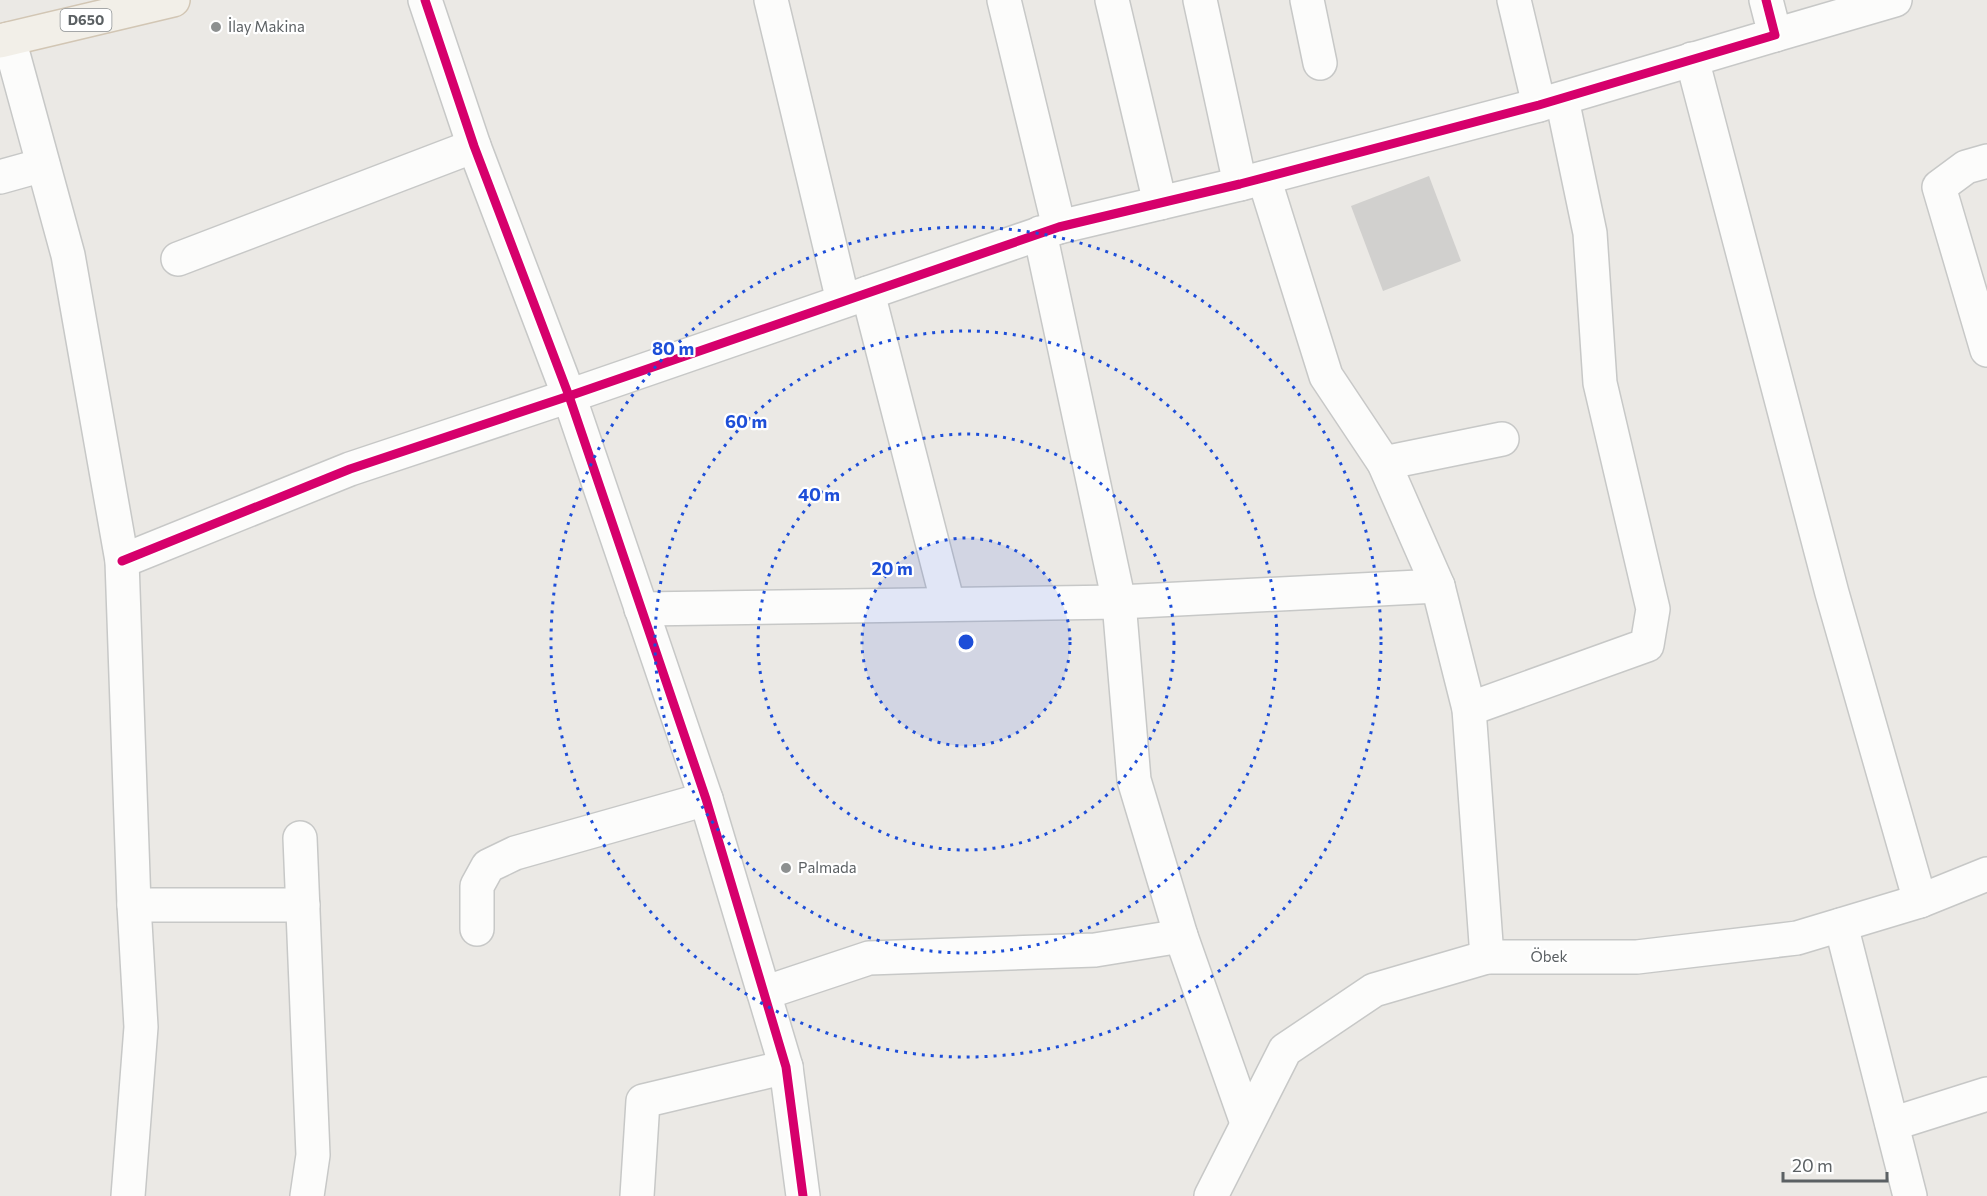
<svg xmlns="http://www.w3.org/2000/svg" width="1987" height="1196" viewBox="0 0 1987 1196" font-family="Commissioner,sans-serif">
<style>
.building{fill:#d1d0ce}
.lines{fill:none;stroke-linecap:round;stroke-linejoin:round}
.minor-casing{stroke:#c7c8c7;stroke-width:36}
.major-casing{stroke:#d2c6b4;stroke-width:36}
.minor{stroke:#fcfcfb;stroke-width:33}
.major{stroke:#f2efe8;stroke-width:33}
.cycleway-casing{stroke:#fff;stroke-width:13}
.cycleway{stroke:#d6006c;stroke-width:9}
.ring{fill:none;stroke:#1d4ed8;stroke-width:3;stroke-dasharray:3 6}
.poi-dot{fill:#8d9090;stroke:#fff;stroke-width:2}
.labels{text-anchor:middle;stroke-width:4.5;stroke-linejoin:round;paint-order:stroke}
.shield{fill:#fff;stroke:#8c9092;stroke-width:1.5}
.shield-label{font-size:14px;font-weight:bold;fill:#5b6063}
.poi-label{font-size:15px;fill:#5b6063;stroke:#fff;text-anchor:start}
.street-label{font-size:15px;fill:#5b6063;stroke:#fff}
.centre{fill:#1d4ed8;stroke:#fff;stroke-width:3}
.ring-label{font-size:18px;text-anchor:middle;font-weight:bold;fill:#1d4ed8;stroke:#fff;stroke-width:4.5;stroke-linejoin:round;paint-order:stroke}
</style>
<rect width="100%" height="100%" fill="#ebe9e5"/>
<path class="building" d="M1429,176L1461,261L1383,291L1351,206Z"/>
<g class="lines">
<g class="minor-casing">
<g id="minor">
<path d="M425,0L474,146L569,396L706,799L786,1067L803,1196"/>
<path d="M771,0L843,301"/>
<path d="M1004,0L1059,227"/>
<path d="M1112,0L1160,203"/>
<path d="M1200,0L1240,184"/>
<path d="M1307,0L1320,63"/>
<path d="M1514,0L1539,105"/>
<path d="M1775,35L1895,0"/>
<path d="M9,39L68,255L122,561L134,905L141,1027L128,1196"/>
<path d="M1692,59L1832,593L1920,901"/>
<path d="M1987,161L1966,167L1939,187L1987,350"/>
<path d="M0,177L43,165"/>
<path d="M1264,178L1326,376L1384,463L1438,586L1469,709L1487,957"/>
<path d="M1040,233L1119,602L1134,780L1181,936L1247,1123"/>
<path d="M178,259L474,146"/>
<path d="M868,293L948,604"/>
<path d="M1384,463L1502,439"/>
<path d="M122,561L350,469L569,396L1059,227L1240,184L1539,105L1775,35L1766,0"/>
<path d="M641,609L1119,602L1438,586"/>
<path d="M1469,709L1647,645L1653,609L1600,383L1590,233L1562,99"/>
<path d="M300,838L313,1155L307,1196"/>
<path d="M134,905H303"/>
<path d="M1841,925L1910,1196"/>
<path d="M477,929V886L488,866L515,853L706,799"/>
<path d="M764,993L869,958L1095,950L1181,936"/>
<path d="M1892,1124L1987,1094"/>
<path d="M637,1196L643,1101L786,1067"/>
<path d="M1211,1196L1285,1050L1374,990L1487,957H1637L1797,938L1920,901L1987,874"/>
</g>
</g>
<g class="major-casing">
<path id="major" d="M0,41L173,0"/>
</g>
<use href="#minor" class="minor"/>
<use href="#major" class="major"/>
<g class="cycleway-casing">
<g id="cycleway">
<path d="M425,0L474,146L569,396L706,799L786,1067L803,1196"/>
<path d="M122,561L350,469L569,396L1059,227L1240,184L1539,105L1775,35L1766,0"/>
</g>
</g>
<use href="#cycleway" class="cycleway"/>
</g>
<circle cx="966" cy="642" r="104" fill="#1d4ed8" fill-opacity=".12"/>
<g class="ring">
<circle cx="966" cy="642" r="104"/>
<circle cx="966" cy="642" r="208"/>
<circle cx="966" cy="642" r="311"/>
<circle cx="966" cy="642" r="415"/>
</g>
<g class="poi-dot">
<circle cx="216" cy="27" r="6"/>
<circle cx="786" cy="868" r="6"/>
</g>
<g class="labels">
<rect class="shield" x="60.5" y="9" width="51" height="22" rx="4.5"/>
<g class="shield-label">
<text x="86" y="25">D650</text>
</g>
<g class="poi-label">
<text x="228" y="32">İlay Makina</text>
<text x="798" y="873">Palmada</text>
</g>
<g class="street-label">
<text x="1549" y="962">Öbek</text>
</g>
</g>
<circle cx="966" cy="642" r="9" class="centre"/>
<g class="ring-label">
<text x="673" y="355">80 m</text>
<text x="746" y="428">60 m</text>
<text x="819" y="501">40 m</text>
<text x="892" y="575">20 m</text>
</g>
<path d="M1783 1172v9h104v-9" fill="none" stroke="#5b6063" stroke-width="3"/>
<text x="1792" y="1172" font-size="18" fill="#5b6063" stroke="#ffffff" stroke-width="4.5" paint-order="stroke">20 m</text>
</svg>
